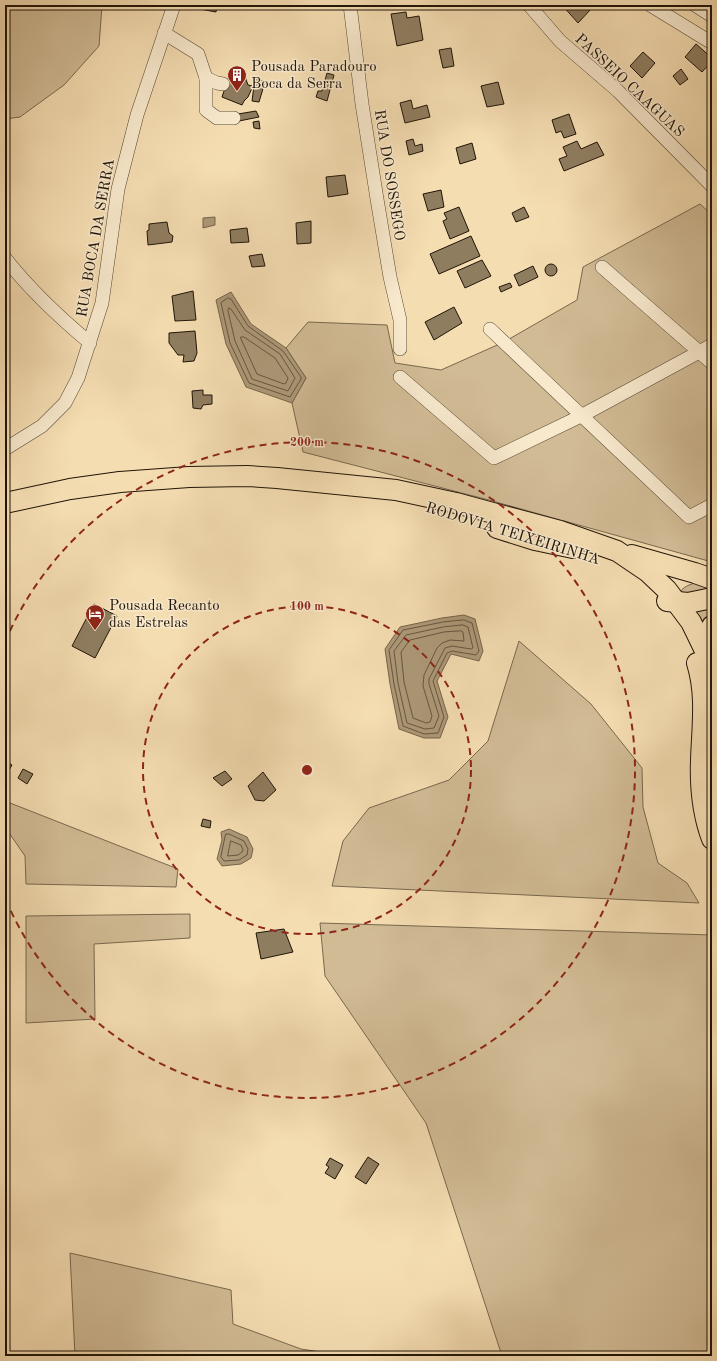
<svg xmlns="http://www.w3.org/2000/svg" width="717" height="1361" viewBox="0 0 717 1361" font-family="'Old Standard TT',serif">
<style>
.green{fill:#d1bb95;stroke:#78684e}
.water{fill:#ad9978;stroke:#75644b}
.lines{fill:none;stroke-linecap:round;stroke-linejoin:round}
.shore{stroke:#665640;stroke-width:1}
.building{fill:#8f7d60;stroke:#201407}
.minor-casing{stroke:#554632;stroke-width:14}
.primary-casing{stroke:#201407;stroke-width:22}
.minor{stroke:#f8e9cd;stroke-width:13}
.primary{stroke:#f5ddb2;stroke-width:20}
.ring{fill:none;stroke:#8f2418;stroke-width:2;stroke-dasharray:7 5}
.labels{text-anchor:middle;stroke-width:3;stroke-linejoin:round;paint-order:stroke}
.poi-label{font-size:15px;fill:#201407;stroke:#f8e9cd;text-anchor:start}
.street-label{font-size:15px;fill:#201407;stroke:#f8e9cd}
.centre{fill:#8f2418;stroke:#f8e9cd;stroke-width:2}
.ring-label{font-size:12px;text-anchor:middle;font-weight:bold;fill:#8f2418;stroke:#f8e9cd;stroke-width:3;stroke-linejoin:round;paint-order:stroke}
</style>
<rect width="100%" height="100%" fill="#f5ddb2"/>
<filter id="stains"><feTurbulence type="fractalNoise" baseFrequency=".005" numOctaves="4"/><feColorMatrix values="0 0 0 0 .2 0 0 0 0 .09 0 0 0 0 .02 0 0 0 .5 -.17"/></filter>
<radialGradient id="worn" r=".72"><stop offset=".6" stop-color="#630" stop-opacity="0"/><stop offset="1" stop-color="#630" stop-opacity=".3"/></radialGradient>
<g class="green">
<path d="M5,5H102L99,46L64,85L20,117L5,119Z"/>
<path d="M700,204L712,215V389L709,393L712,397V562L485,499L303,452L292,403L306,378L286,348L308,322L387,325L395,363L441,370L504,342L577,300L583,267Z"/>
<path d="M698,582L712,585V593L678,595C683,586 689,585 698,582Z"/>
<path d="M712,603V616L707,622L704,633L689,609Z"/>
<path d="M519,641L591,704L642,768L643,807L658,863L687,883L699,903L332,886L343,841L369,808L449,780L488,741Z"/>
<path d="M5,801L178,869L176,887L26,884L25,856L5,827Z"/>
<path d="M190,914V938L94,944L95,1019L26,1023V916Z"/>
<path d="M320,923L712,935V1356H502L426,1123L325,976Z"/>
<path d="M70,1253L231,1290L233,1324L301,1349L347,1356H75Z"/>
</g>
<g class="water">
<path d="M215,217V225L203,228V218Z"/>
<path d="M231,292L251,324L286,348L306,378L292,403L246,387L226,344L216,300Z"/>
<path d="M464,615L475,619L483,651L479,661L451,654L437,681L448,717L440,738H424L399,729L390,684L385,649L400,627L442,618Z"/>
<path d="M229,829L247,837L253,849L251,858L241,864L222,866L217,859L222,840L221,832Z"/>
</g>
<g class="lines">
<g class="shore">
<path d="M228,298L231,299L248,326L283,351L301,377V379L290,397L249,383L230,343L221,303Z"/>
<path d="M229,308L231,309L245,330L280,354L295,378L288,391L252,379L235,341L228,311Z"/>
<path d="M241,337H244L275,358L288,378L286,383L284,384L257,374L241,339Z"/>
<path d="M464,620L472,623L479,651L476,655L452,651L447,653L433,681L444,717L438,733L424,734L403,726L394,684L389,650L403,630L443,622Z"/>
<path d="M463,625L468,627L473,648L471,649L452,646L445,648L429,679V684L439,716L434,728L425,729L407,723L398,683L394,651L406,635L443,627Z"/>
<path d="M461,631L463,632L464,641L450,640L442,643L437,648L424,675L423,686L432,716L430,722L426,723L413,718L404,682L401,652L410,640L444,632Z"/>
<path d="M226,834H229L244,841L248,849L247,855L239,860L224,861L221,857Z"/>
<path d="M231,841L241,845L243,850L242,852L238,855L228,856Z"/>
</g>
</g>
<g class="building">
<path d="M200,5H217L216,12L200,9Z"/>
<path d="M562,5H589L592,8L578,23Z"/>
<path d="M406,12L407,18L419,16L423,40L397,46L391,14Z"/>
<path d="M696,44L712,58V61L702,72L685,57Z"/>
<path d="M451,48L454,66L443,68L439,50Z"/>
<path d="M643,52L655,63L642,78L630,66Z"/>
<path d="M681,69L688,79L680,85L673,76Z"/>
<path d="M231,70L244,74L248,85L253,86L248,97L244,101L242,105L222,97Z"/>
<path d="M327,73L334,75L327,101L316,97L318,91H322Z"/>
<path d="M255,78L265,82L259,102L252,101Z"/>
<path d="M498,82L504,104L487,107L481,86Z"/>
<path d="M411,100L413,109L427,105L430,117L405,123L400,103Z"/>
<path d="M256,111L259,117L239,121L238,114Z"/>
<path d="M569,114L576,134L564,138L561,131L556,133L552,120Z"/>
<path d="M259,121L260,129L254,128L253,122Z"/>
<path d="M413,139L415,146L422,144L423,151L409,155L406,141Z"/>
<path d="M577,141L581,149L597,142L604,155L564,171L559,159L567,156L563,147Z"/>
<path d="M472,143L476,159L460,164L456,148Z"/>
<path d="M345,175L348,194L328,197L326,177Z"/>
<path d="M441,190L444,207L428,211L423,194Z"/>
<path d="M459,207L469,231L450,239L443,221L447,219L444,213Z"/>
<path d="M524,207L529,217L516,222L512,213Z"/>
<path d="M311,221V243L297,244L296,223Z"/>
<path d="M167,222L169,233L173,236L172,242L148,245L147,231L149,230V224Z"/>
<path d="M247,228L249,242L231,243L230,230Z"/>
<path d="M471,236L480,256L439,274L430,254Z"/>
<path d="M262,254L265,266L252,267L249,256Z"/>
<path d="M482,260L491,276L465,288L457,271Z"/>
<circle cx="551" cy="270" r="6"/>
<path d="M533,266L538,277L519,286L514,275Z"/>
<path d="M510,283L512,287L501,292L499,287Z"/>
<path d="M193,291L196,320L175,321L172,296Z"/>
<path d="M454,307L462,323L434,340L425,322Z"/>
<path d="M195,331L197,353L194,361L183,362L184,355H178L169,343V333Z"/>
<path d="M203,390V395H212V404L203,405L201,409L193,408L192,391Z"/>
<path d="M94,604L117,616L95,658L72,646Z"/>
<path d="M5,761L12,765L5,777Z"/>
<path d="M23,769L33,774L27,784L18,778Z"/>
<path d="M225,771L232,779L222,786L213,778Z"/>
<path d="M263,772L276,790L264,801L255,800L248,786Z"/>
<path d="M203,819L211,821L210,828L201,826Z"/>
<path d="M284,929L293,952L261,959L256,933Z"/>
<path d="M368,1157L379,1164L366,1184L355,1177Z"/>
<path d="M330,1158L343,1165L335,1179L325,1173L329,1167L326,1165Z"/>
</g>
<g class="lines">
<g class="minor-casing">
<g id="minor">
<path d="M350,5L362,104L377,199L390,277L400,320V349"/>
<path d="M529,5L560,41L618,91L712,186"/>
<path d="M650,5L712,43"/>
<path d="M695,5L712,16"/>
<path d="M164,33L198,54L206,78L217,83L223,84"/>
<path d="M206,78V110L217,118H234"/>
<path d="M5,258C30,290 59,317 90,343"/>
<path d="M602,267L712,363"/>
<path d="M490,329L689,517L712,505"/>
<path d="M400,377L494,458L581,416L712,345"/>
<path d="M5,449L42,426L65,403L78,378L102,303L118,189L137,115L174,5"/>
</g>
</g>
<g class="primary-casing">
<g id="primary">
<path d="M5,503L70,489L120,482L189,477L247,476L277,478L396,490L456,503L560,531L617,551L648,572L667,590L691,622L708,657L712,679"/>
<path d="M497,528L535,540L573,548"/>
<path d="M632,555L695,573L712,579"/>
<path d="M667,601L688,603L712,598"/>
<path d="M708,657V637L712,626"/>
<path d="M697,663C707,695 702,728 701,760C700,786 703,815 712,839"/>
</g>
</g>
<use href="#minor" class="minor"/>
<use href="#primary" class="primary"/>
</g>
<g class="ring">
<circle cx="307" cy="770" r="164"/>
<path d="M5 642A328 328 0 1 1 5 898"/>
</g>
<defs>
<g id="building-pin" transform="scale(1)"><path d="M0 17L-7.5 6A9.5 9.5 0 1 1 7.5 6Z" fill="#8f2418" stroke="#f8e9cd"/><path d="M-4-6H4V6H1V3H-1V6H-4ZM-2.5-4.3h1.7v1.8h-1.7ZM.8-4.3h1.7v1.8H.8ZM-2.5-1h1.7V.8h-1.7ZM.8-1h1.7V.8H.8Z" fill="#fff"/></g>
<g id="hotel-pin" transform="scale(1)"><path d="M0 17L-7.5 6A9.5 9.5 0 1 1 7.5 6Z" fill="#8f2418" stroke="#f8e9cd"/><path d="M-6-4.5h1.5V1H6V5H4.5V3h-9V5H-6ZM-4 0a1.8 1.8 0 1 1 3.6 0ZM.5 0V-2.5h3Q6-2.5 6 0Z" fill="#fff"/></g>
</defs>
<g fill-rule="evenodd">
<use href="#building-pin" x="237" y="75"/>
<use href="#hotel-pin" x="95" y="614"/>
</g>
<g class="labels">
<g class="poi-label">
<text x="251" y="71">Pousada Paradouro<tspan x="251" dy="17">Boca da Serra</tspan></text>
<text x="109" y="610">Pousada Recanto<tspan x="109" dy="17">das Estrelas</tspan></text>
</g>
<g class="street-label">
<text transform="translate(630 85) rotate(43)" y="5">PASSEIO CAAGUAS</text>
<text transform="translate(390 175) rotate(81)" y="5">RUA DO SOSSEGO</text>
<text transform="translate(95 238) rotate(-80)" y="5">RUA BOCA DA SERRA</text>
<text transform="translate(513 533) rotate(17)" y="5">RODOVIA TEIXEIRINHA</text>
</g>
</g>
<circle cx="307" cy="770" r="6" class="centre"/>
<g class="ring-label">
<text x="307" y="446">200 m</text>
<text x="307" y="610">100 m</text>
</g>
<rect width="717" height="1361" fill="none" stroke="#f5ddb2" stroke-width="20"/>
<rect x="6" y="6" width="705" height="1349" fill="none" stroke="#201407" stroke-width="2"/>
<rect x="10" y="10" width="697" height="1341" fill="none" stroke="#201407"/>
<rect width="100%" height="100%" filter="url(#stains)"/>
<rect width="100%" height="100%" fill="url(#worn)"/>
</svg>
